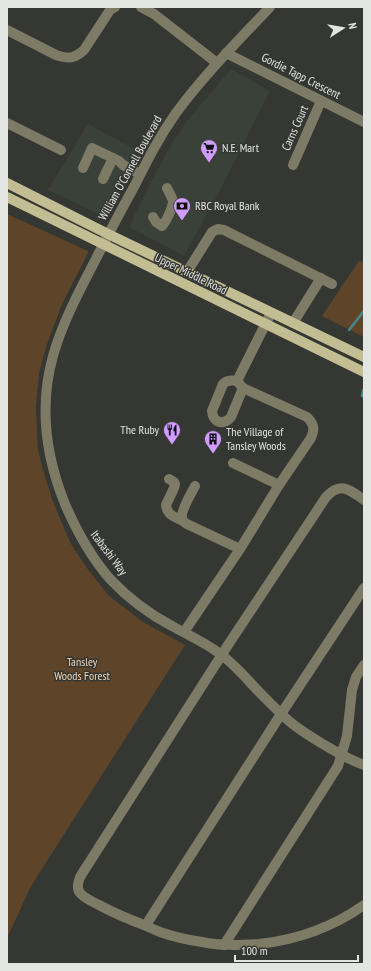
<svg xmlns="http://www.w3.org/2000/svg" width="371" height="971" viewBox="0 0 371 971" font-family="'PT Sans Narrow',sans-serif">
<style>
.built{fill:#3a4138}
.green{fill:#5e452a}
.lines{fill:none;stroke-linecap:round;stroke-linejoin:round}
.stream{stroke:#46888f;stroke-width:2.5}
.minor{stroke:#7d7a66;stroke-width:10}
.major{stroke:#c2bd93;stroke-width:10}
.labels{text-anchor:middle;stroke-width:3;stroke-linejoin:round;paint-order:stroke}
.street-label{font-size:12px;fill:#e3e5e2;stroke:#353733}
.poi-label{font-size:12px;fill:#e3e5e2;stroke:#353733;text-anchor:start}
.park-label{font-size:12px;fill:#f7d6b4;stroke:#353733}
</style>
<rect width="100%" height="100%" fill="#353733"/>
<g class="built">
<path d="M231,69L270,91L220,190L184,256L129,227L152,179L168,150L186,122Z"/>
<path d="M88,124L135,149L103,216L48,190Z"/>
</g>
<g class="green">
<path d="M7,214L88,251V253L62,304L46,347L39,373L36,406L37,434L38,450L43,470L52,499L66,533L71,544L89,571L109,596L143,622L185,645L31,886L7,938Z"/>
<path d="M359,261L364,262V337L322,316Z"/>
</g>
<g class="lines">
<g class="stream">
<path d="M349,330L364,311"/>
<path d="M363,390L362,396L364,397"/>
</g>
<g class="minor">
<path d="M141,7L154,14L217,63"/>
<path d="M270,7C238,41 204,75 176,113C159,137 148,159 135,185C124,205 113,225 103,245C85,281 64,317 53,356C39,406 46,457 65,504C77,532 90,556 110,579C128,598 149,614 172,626C188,635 204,642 219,653C236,665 249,682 264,697C272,705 280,713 289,721C298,729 310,736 321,743C335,751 349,760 364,765"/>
<path d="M7,30L56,55C68,59 74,59 84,50L110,10L115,7"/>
<path d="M226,53L364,122"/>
<path d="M7,123L61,150"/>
<path d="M293,165L321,101"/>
<path d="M83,168L92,148L119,161L123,165L140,174"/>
<path d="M103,179L113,158"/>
<path d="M153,217L156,222L162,226C166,222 173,207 173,201C172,197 169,192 167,188"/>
<path d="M187,272L212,232L218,229L224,230L332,284"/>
<path d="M293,323L321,278"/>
<path d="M243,388L231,417C224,426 213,423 212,411L223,384C227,380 232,380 237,381L271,313"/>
<path d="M233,463L279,485L311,438C315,429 314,424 307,417L243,388L237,381"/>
<path d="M169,479L174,482L175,484L174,488L166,505C167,515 175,517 183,521"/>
<path d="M195,486C192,492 181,510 182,517C182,521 184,522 187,524L240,549L279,485"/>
<path d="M364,500C350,490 341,481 326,497L228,645L80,877C78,883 76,889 81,894C86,899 93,902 99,905C114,913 128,919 144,925C149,927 155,930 160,932C174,937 188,940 202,942C221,946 240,945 259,944C296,940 333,927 364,905"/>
<path d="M184,632L240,549"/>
<path d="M146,925L281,714L364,588"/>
<path d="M224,945L338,766L347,736L352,690L356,677L364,665"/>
</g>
<g class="major">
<path d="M7,183L108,234L364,357"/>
<path d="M7,197L364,372"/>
</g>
</g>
<defs>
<g id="supermarket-pin" transform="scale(0.9)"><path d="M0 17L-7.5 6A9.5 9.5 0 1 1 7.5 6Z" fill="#d09dff" stroke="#353733"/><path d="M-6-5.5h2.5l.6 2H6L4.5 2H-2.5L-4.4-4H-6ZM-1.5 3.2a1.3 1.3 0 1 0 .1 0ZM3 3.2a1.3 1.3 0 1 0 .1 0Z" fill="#111"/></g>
<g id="bank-pin" transform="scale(0.9)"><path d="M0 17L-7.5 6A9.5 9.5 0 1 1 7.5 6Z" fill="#d09dff" stroke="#353733"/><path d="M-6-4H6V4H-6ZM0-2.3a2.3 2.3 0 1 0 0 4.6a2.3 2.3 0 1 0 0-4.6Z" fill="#111"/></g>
<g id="restaurant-pin" transform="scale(0.9)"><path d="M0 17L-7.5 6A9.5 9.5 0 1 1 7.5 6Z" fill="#d09dff" stroke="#353733"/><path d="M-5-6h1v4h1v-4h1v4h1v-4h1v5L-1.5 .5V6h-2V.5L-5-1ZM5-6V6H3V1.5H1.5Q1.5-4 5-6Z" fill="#111"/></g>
<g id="building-pin" transform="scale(0.9)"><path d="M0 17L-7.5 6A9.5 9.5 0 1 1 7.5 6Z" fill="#d09dff" stroke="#353733"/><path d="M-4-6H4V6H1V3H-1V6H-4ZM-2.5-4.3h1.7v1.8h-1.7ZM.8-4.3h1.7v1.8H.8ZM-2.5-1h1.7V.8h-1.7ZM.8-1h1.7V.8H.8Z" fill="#111"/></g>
</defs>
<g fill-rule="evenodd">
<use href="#supermarket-pin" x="209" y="148"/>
<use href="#bank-pin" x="182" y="206"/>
<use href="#restaurant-pin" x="172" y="430"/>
<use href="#building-pin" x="213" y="439"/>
</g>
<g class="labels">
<g class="street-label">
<text transform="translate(301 76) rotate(27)" y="4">Gordie Tapp Crescent</text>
<text transform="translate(295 128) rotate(-66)" y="4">Carns Court</text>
<text transform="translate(130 168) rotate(-61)" y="4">William O'Connell Boulevard</text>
<text transform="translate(191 274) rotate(26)" y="4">Upper Middle Road</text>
<text transform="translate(109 553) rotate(53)" y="4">Itabashi Way</text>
</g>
<g class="poi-label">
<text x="222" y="152">N.E. Mart</text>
<text x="195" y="210">RBC Royal Bank</text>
<text x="159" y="434" text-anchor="end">The Ruby</text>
<text x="226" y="436">The Village of<tspan x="226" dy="14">Tansley Woods</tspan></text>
</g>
<g class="park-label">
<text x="82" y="666">Tansley<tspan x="82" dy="14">Woods Forest</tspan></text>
</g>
</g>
<rect width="371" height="971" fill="none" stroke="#e3e5e2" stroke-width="16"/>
<g transform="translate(343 28) rotate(78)" stroke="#353733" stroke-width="3" paint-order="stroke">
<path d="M0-3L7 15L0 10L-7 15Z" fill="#e3e5e2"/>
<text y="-6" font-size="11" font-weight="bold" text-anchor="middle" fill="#e3e5e2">N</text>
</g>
<path d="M235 955v6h123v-6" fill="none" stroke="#e3e5e2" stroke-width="2"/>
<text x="241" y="955" font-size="12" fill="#e3e5e2" stroke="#353733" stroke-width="3" paint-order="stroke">100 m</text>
</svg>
